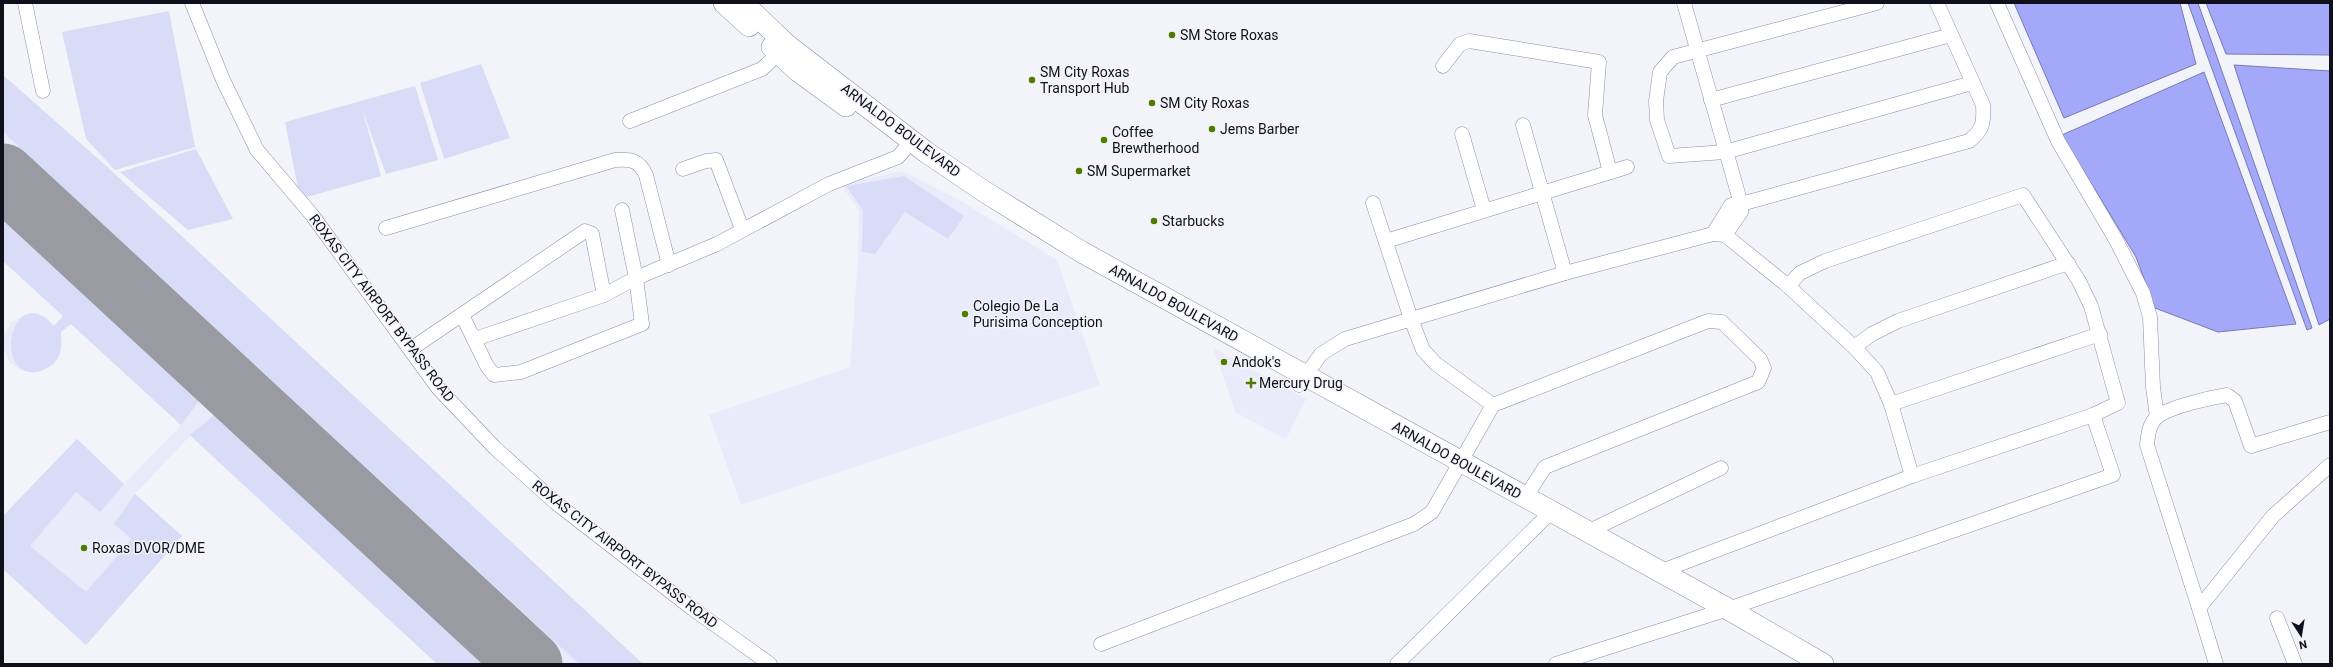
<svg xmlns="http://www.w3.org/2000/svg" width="2333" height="667" viewBox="0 0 2333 667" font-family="Roboto,sans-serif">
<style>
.built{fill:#e9ebfb}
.green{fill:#d8dcf7}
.water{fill:#a3a8f8;stroke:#777ab6}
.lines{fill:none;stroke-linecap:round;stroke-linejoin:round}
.runway{stroke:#999aa2;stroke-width:65}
.minor-casing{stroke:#8b8eac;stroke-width:15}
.highway-casing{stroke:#8b8eac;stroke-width:22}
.minor{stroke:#fff;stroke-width:14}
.highway{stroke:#fff;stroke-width:21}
.poi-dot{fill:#4e7c00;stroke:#f3f3fa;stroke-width:1.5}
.labels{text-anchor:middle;stroke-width:3;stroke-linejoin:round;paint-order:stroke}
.poi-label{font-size:14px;fill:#0f101b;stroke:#f3f3fa;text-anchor:start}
.street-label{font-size:14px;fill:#0f101b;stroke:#f3f3fa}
</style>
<rect width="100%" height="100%" fill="#f3f3fa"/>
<g class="built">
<path d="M3,75L105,165L643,664H437L190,436L135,494L182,536L86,645L3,569V516L77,439L124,484L181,425L71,324L61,332L62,345L60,355L54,363L47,368L38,372H29L20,370L9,362L5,351L3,337L11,323L27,314L37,313L46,317L54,326L63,316L3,261Z"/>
<path d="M902,171L959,200L1057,260L1100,385L741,505L709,415L850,367L858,261L859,210L841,185Z"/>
<path d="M1213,348L1306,399L1286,439L1236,413Z"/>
</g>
<g class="green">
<path d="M169,11L195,147L115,170L86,139L62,32Z"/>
<path d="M481,64L510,138L444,159L420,83Z"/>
<path d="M3,75L105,165L643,664H579L3,132Z"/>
<path d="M415,86L438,160L386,174L362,109L381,176L300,199L285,122Z"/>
<path d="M196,149L233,219L188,230L120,172Z"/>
<path d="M904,176L964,216L948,239L905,212L875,254L862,252L863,210L846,186Z"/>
<path d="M3,219L199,401L181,425L71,324L61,332C61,348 62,361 45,369C11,385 0,337 23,316C36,309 45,317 54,326L63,316L3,261Z"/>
<path d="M214,415L484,664H437L190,435Z"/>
<path d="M77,439L124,484L100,512L76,492L30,546L86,592L132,539L114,524L135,494L182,536L86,645L3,569V516Z"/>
</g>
<g class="water">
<path d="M2014,3H2180L2196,64L2064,118Z"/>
<path d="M2188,3H2198L2312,328L2307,330Z"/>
<path d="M2206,3H2330V55L2226,54Z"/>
<path d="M2234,65L2330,71V319L2319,325Z"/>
<path d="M2204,72L2296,324L2218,332L2155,308L2136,257L2062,135Z"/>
</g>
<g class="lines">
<path class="runway" d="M3,176L530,664"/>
<g class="minor-casing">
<g id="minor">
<path d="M25,3L43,91"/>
<path d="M192,3L223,80L257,150L312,215L438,388L495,448L556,503L693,609L770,664"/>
<path d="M1684,3L1741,204L1969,141C1983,130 1984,123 1983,105L1937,3"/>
<path d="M1877,3L1673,57L1660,72L1656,101L1657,120L1669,156L1725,152L1972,83"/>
<path d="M1997,3L2058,141L2116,240L2143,293L2150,317L2153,387L2157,417"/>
<path d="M1443,66L1460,44L1469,41L1599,62L1595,115L1610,172"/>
<path d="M1711,100L1951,35"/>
<path d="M630,121L762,69L784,48"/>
<path d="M1523,125L1565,273"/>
<path d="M1462,134L1484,210"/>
<path d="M683,169L706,161L716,160L742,229"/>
<path d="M1373,203L1411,319L1423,350L1436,364L1493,405"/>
<path d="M386,228L615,160C631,159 639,160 646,175L669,265"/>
<path d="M1713,234L1731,205L1741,204V212L1725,235"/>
<path d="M1386,241L1627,167"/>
<path d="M462,315L487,366L494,375L521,372L642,324L636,278L622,210"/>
<path d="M475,339L604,295L636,278L717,244L829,184L898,157L905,149"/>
<path d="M1854,347L1872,334L1898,321L2068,263"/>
<path d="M411,349L585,231L592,234L604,295"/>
<path d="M1299,385L1321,354L1345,339L1565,273L1713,234L1725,235L1788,286L1854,347L1877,372L1891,404L1912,476"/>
<path d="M1891,404L2100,334"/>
<path d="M1587,532L1721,468"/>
<path d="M1659,572L1912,476L2093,415L2118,403L2091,306L2079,281L2023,195L1825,261L1800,273L1788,286"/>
<path d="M2199,608L2147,445C2148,435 2149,423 2158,416C2173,406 2209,398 2227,395L2235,401L2251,446L2330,422"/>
<path d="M2277,618L2295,664"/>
<path d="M1101,644L1414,524L1432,512L1493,405L1708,321L1722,322L1760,359L1764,368L1758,382L1545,467L1525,498"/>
<path d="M1397,664L1551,512"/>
<path d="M1556,664L1728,609L2113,475L2093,415"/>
<path d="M2216,664L2199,608L2273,516L2330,465"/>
</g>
</g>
<g class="highway-casing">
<g id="highway">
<path d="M724,3L749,26"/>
<path d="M743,3L787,45L926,152L985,192L1080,251L1728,609L1823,664"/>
<path d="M772,47L798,71L846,106"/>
</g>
</g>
<use href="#minor" class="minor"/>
<use href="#highway" class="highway"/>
</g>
<g class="poi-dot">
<circle cx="1172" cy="35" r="4"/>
<circle cx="1032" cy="80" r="4"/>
<circle cx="1152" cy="103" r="4"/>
<circle cx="1212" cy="129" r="4"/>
<circle cx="1104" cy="140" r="4"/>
<circle cx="1079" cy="171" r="4"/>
<circle cx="1154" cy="221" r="4"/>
<circle cx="965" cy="314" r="4"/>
<circle cx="1224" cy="362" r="4"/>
<path d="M1249 377h4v4h4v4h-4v4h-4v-4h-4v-4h4z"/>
<circle cx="84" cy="548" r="4"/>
</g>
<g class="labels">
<g class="poi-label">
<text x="1180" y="40">SM Store Roxas</text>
<text x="1040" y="77">SM City Roxas<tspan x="1040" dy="16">Transport Hub</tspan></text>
<text x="1160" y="108">SM City Roxas</text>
<text x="1220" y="134">Jems Barber</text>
<text x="1112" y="137">Coffee<tspan x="1112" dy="16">Brewtherhood</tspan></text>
<text x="1087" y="176">SM Supermarket</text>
<text x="1162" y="226">Starbucks</text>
<text x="973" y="311">Colegio De La<tspan x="973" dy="16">Purisima Conception</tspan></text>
<text x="1232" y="367">Andok's</text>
<text x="1259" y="388">Mercury Drug</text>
<text x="92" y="553">Roxas DVOR/DME</text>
</g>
<g class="street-label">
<text transform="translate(901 130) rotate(37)" y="5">ARNALDO BOULEVARD</text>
<text transform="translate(1174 303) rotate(29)" y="5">ARNALDO BOULEVARD</text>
<text transform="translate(382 308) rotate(53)" y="5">ROXAS CITY AIRPORT BYPASS ROAD</text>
<text transform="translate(1457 460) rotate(29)" y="5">ARNALDO BOULEVARD</text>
<text transform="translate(625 554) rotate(38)" y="5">ROXAS CITY AIRPORT BYPASS ROAD</text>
</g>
</g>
<rect width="2333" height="667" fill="none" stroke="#0f101b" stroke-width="8"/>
<g transform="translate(2301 635) rotate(168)" stroke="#f3f3fa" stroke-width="3" paint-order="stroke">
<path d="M0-3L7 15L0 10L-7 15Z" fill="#0f101b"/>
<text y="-6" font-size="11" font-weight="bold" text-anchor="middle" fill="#0f101b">N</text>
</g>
</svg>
